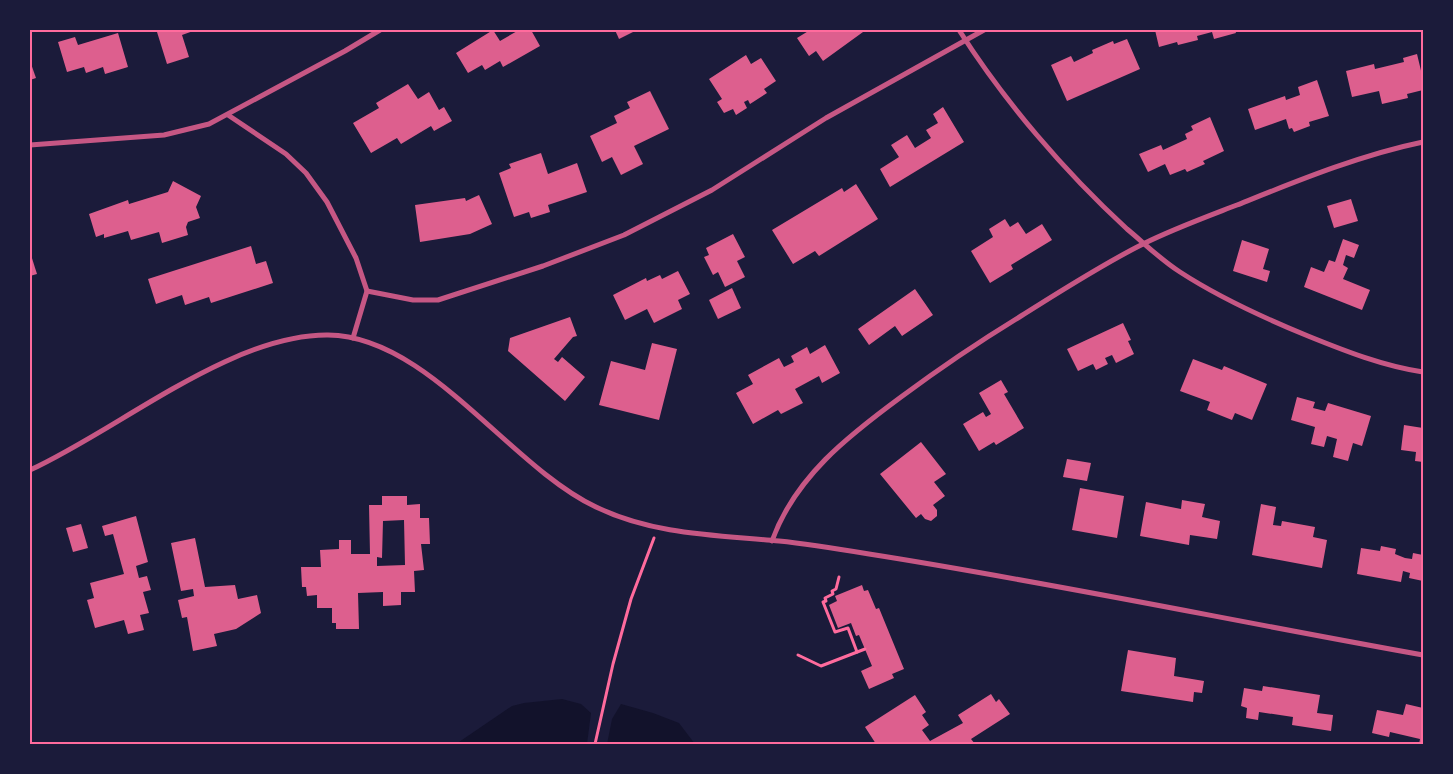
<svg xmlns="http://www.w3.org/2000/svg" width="1453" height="774" viewBox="0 0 1453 774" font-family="Rubik,sans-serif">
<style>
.water{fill:#12122b}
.building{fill:#dd5f8e;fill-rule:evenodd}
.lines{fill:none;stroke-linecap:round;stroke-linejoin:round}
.path{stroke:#ff6b9d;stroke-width:3}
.minor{stroke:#c65784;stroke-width:5}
.neatline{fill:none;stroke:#ff6b9d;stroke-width:2}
</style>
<rect width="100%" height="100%" fill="#1b1b3a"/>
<g class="water">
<path d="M562,699L581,704L591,713L587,744H456L512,706L524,703Z"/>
<path d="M621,704L653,713L679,723L695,744H607L612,719Z"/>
</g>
<g class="building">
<path d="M165,30H196L182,35L189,57L167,64L157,32Z"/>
<path d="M493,30L500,41L519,30H531L540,46L503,67L500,61L485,70L482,65L468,73L456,53Z"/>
<path d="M615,30H637L619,39Z"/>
<path d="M810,30H861L863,32L823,61L816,51L809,56L797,38Z"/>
<path d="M1155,30H1235L1236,33L1214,39L1212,32L1197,36L1198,40L1178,45L1177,42L1159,47Z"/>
<path d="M118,33L128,67L105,74L103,67L86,73L84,67L67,72L58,42L75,37L78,45Z"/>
<path d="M1127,39L1140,69L1067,101L1051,65L1071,56L1074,62L1093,53L1092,50L1113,41L1114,44Z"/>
<path d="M1417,54L1423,79V90L1407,94L1408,98L1382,104L1379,91L1352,97L1346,71L1374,64L1375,69L1404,62L1403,58Z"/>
<path d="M746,55L751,64L761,58L776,81L764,89L767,93L750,104L748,100L744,102L747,108L736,115L733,109L724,113L717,102L722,99L709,79Z"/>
<path d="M30,61L36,78L30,80Z"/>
<path d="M1317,80L1329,116L1309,122L1310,126L1294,132L1292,128L1289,129L1286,119L1255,130L1248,109L1285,96L1286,100L1300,95L1298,87Z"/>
<path d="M408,84L418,99L429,92L439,110L444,107L452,121L434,131L431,126L401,144L397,138L371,153L353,123L379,108L376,103Z"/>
<path d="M650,91L669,129L634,146L643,164L621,175L612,157L602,162L590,136L617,123L614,116L630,108L627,102Z"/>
<path d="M943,107L964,142L890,187L880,169L899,157L891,145L907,135L915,148L931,138L926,130L938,123L933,114Z"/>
<path d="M1210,117L1224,151L1203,161L1205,164L1187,172L1185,169L1170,175L1165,164L1148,172L1139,154L1161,145L1163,150L1187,139L1185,134L1193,130L1191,126Z"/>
<path d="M541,153L548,174L577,163L587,192L548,205L550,212L531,218L529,212L514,217L499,173L511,168L509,164Z"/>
<path d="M173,181L201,196L196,207L200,218L188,222L186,227L188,235L162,243L159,232L131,240L128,231L104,238V234L96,237L89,214L128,200L129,204L168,192Z"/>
<path d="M856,184L878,219L819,256L815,251L793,264L772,230L842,188L844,192Z"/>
<path d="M479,195L492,224L470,234L420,242L415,205L465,198L466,201Z"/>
<path d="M1351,199L1358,221L1334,228L1327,206Z"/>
<path d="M1005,219L1010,227L1018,222L1026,234L1042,224L1052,240L1011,265L1013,269L990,283L971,251L993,237L989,229Z"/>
<path d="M733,234L745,257L737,261L745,277L725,287L718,272L713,275L704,257L709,255L706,248Z"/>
<path d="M1343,239L1359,245L1354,258L1346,255L1343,265L1348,268L1343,279L1370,290L1362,310L1304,287L1311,267L1324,272L1329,260L1335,262Z"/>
<path d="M1242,240L1269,249L1263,269L1270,271L1267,282L1233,271Z"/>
<path d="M251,246L256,264L266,261L273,283L211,303L209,297L185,305L182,295L156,304L148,279Z"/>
<path d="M30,252L37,274L30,276Z"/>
<path d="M678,271L690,294L678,300L682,309L654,323L647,309L625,320L613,295L646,278L647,281L660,275L662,279Z"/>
<path d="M732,288L741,308L718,319L709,300Z"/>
<path d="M915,289L933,315L902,336L895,326L869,345L858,329Z"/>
<path d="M570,317L577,336L573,337L554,359L558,362L562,357L585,377L565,401L508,351L510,338Z"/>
<path d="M1123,323L1131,340L1128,341L1134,354L1116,363L1112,355L1105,358L1108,364L1096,370L1093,364L1078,371L1067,349Z"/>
<path d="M652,343L677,349L659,420L599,405L611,361L645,370Z"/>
<path d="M825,345L840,373L822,383L819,376L795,389L803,403L781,414L778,410L753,424L736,393L753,384L748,375L779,358L784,367L794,362L791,356L807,347L810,354Z"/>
<path d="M1193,359L1222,370L1224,366L1267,384L1252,420L1235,413L1232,420L1207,410L1210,402L1180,391Z"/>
<path d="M1001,380L1008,392L1004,394L1024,428L996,445L994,442L979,451L963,424L983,412L986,417L991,414L979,393Z"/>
<path d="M1297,397L1315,402L1313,408L1325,411L1328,403L1371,416L1362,446L1353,443L1348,461L1333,457L1337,439L1327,436L1324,447L1311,444L1315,427L1291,420Z"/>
<path d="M1404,425L1423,428V462L1415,461L1416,452L1401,450Z"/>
<path d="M921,442L946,474L934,482L945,496L933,505L937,510V516L931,521L925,519L921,514L916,518L880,474Z"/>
<path d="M1067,459L1091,463L1087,481L1063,477Z"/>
<path d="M1080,488L1124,496L1117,538L1072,530Z"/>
<path d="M382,496H407V505L420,504V518H429L430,544H421L424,570L414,571L415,592H401V605L383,606V592L358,593L359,629H336V623H332V608H317V595L307,596L306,587H302L301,567H321L320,550L339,549V540H351V554H370L369,505H382ZM404,520L405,565L377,566V557L382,558L383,521Z"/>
<path d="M1182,500L1205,504L1202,517L1220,521L1217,539L1190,535L1189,545L1140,536L1146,502L1181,509Z"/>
<path d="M1261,504L1276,507L1273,525L1281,526L1282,521L1315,527L1313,537L1327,540L1322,568L1252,555Z"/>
<path d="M136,516L148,562L136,566L139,578L147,576L151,590L143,592L149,613L140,615L144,630L128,634L124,620L95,628L87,600L94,598L90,583L124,574L113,534L105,536L102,526Z"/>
<path d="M81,524L88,548L73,552L66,528Z"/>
<path d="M195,538L205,587L235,585L238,599L257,595L261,613L236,629L214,634L217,646L193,651L187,617L182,618L178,600L194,596L193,589L181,591L171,543Z"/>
<path d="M1381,546L1396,549L1395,554L1405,558L1412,559L1413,553L1423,555V581L1409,578L1410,573L1403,571L1401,582L1357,574L1361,548L1380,551Z"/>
<path d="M862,585L864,591L868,590L876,609L879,608L904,669L892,674L894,678L869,689L861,671L872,666L859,635L856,636L851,623L838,628L829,605L837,601L835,596Z"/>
<path d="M1128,650L1176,658L1174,676L1204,681L1202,693L1194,692L1193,702L1121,691Z"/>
<path d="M1263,686L1320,695L1317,713L1333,715L1331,731L1292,725L1293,717L1259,712L1258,720L1246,718L1247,708L1241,706L1244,688L1262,691Z"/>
<path d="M991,694L996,702L999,699L1010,714L971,739L975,744H876L865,727L915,695L926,712L922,715L929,725L922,730L930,741L963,723L958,715Z"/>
<path d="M1406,704L1423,708V744H1419L1420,739L1390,732L1389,737L1372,733L1377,710L1403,715Z"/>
</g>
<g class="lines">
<g class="path">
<path d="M839,577L836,589L832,591L833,594L825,598L826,601L823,602L835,632L848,628L857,652"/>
<path d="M798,655L821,666L865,649"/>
<path d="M595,744L613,664L631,599L654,538"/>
</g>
<g class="minor">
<path d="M959,30C1004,101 1065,172 1127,229C1144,243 1161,260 1180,272C1220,298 1264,318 1308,336C1345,351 1383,366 1423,372"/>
<path d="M228,115L286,154L306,173L327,202L356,258L367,291L353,338"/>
<path d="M30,145L164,135L209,124L345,51L380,30"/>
<path d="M367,291L413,300H438L543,266L624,235L712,190L826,118L984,30"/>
<path d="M30,470C118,430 231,334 328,335C428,336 509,466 596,507C654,535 716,535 779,541C809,544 839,549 869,554C1054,583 1238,622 1423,655"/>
<path d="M772,541C795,477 848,436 901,397C940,368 980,341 1021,316C1061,291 1101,265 1143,244C1173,229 1206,217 1237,205C1297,181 1360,155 1423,142"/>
</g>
</g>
<rect width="1453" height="774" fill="none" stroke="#1b1b3a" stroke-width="62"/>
<rect x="31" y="31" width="1391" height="712" class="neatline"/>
</svg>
